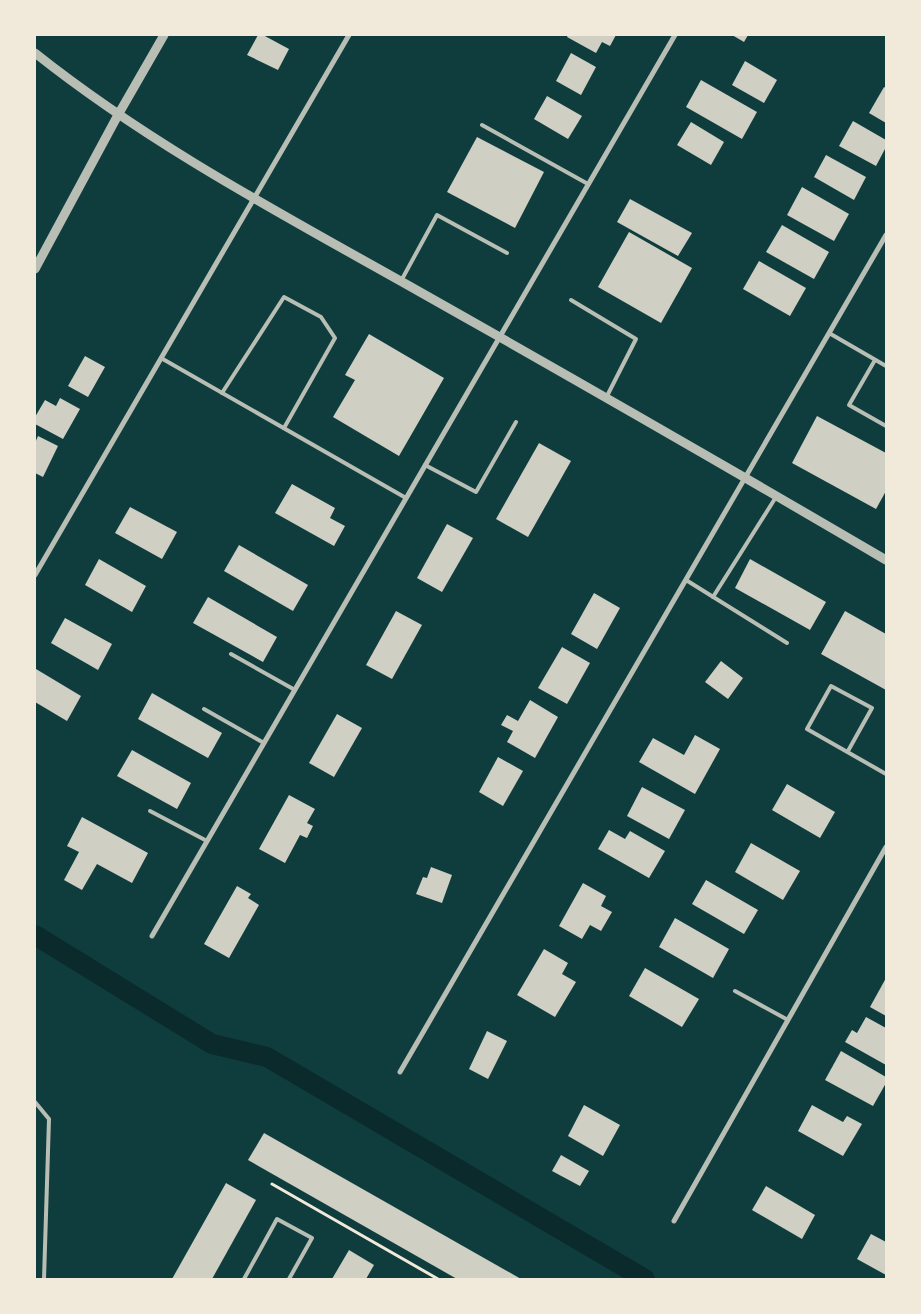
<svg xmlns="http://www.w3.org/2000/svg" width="921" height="1314" viewBox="0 0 921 1314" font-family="Signika,sans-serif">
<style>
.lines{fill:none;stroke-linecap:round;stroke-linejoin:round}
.canal{stroke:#0a2a2b;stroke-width:20}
.building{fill:#cfcfc3}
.path{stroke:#f1e9da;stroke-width:3}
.service{stroke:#b8beb3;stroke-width:4}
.minor{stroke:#b8beb3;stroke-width:5}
.tertiary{stroke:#b8beb3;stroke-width:9}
</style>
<rect width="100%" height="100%" fill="#0f3d3e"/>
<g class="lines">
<path class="canal" d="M35,935L212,1044L267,1057L645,1279"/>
</g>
<g class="building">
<path d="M258,35H263L289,49L278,70L247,55Z"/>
<path d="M568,35H616L610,46L602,42L596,53L567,37Z"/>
<path d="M732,35H748L744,42Z"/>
<path d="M571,53L596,67L581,95L556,81Z"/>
<path d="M745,61L777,80L764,103L732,85Z"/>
<path d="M701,80L757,112L742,139L686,107Z"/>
<path d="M884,87L886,88V123L869,113Z"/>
<path d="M547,96L582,116L568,139L534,119Z"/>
<path d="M853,121L886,140V147L876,166L839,146Z"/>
<path d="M691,122L724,142L711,165L677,145Z"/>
<path d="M477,137L544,172L515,228L447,192Z"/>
<path d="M826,155L866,177L854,200L814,177Z"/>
<path d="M802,187L849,214L834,241L787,215Z"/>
<path d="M630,199L692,233L678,256L617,222Z"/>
<path d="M782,225L829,252L814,279L766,252Z"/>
<path d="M629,232L692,268L661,323L598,287Z"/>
<path d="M759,261L806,288L790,316L743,289Z"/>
<path d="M369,334L444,378L399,456L333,417L355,380L345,375Z"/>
<path d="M85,356L105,367L88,397L68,386Z"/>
<path d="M60,398L80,409L63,439L35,424V417L45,400L56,406Z"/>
<path d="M817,416L886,453V491L876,509L792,463Z"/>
<path d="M38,436L58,446L43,477L35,473V443Z"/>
<path d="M539,443L571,461L528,537L496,519Z"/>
<path d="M292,484L335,508L330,518L345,526L334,546L275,513Z"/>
<path d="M130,507L177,532L162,559L115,533Z"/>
<path d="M447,524L473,538L442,592L417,578Z"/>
<path d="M239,545L308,585L293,611L224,571Z"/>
<path d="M99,559L146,586L132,612L85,585Z"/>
<path d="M750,559L826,602L810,630L735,588Z"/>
<path d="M594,593L620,608L597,649L571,634Z"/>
<path d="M208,597L277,637L263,662L193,623Z"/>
<path d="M396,611L422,625L392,679L366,665Z"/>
<path d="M845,611L886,634V690L821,654Z"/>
<path d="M65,618L112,644L98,670L51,643Z"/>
<path d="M562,647L590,663L567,704L538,688Z"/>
<path d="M721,661L743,678L728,699L705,682Z"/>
<path d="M36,669L81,696L67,721L35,702Z"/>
<path d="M152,693L222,733L208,758L138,719Z"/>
<path d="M530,700L558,717L535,758L507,742L513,731L501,725L507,715L518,721Z"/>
<path d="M337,714L362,728L334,777L309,763Z"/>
<path d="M695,735L720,749L695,794L639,762L653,738L684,755Z"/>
<path d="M132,750L191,783L177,809L117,776Z"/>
<path d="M498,757L523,771L503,806L479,792Z"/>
<path d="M787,784L835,812L820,838L772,810Z"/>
<path d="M642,787L685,810L669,839L627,816Z"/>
<path d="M289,795L315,809L307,823L313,826L307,838L300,835L285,863L259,849Z"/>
<path d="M82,817L148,853L132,883L97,864L82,890L64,880L79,852L67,846Z"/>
<path d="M609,830L625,839L630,831L665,851L649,878L598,849Z"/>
<path d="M751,843L800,871L783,900L735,872Z"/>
<path d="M431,867L452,875L442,903L416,894L423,877L427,878Z"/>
<path d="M706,880L758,910L744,934L692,904Z"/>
<path d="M583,883L606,896L601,906L612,912L601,931L590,925L582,939L559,926Z"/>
<path d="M237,886L251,894L248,898L259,905L229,958L204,944Z"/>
<path d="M675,918L729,949L713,978L659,947Z"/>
<path d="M544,949L568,963L562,974L576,982L555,1017L517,995Z"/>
<path d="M645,968L699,999L682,1027L629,996Z"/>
<path d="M886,978V1016L870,1007Z"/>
<path d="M866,1017L886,1028V1065L845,1042L852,1030L857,1033Z"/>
<path d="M487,1031L507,1041L488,1079L469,1069Z"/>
<path d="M841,1051L886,1077V1083L873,1106L825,1080Z"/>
<path d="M584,1105L620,1125L603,1156L568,1136Z"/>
<path d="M812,1105L843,1122L847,1116L862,1124L843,1156L798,1131Z"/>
<path d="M264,1133L521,1279H457L248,1160Z"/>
<path d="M561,1155L589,1171L580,1186L552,1171Z"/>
<path d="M226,1183L256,1200L212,1279H172Z"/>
<path d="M766,1186L815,1215L802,1239L752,1210Z"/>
<path d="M871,1234L886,1242V1275L857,1259Z"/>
<path d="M349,1250L374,1265L366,1279H332Z"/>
</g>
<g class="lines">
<path class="path" d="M272,1184L438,1279"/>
<g class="service">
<path d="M482,125L588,184"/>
<path d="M401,281L437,215L507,253"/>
<path d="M571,300L636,339L606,398"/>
<path d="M829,333L886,366"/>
<path d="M161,358L406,498"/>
<path d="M875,360L849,405L886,426"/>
<path d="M222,393L284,297L321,317L335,338L284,428"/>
<path d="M425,465L476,492L516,422"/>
<path d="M686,580L787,643"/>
<path d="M713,597L776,497"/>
<path d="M231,654L295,690"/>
<path d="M204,709L264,743"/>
<path d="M848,751L872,708L831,686L807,729L886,774"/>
<path d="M150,811L207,841"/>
<path d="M735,991L788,1020"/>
<path d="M35,1102L49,1119L44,1279"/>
<path d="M244,1279L277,1219L312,1238L289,1279"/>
</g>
<g class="minor">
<path d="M35,575L349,35"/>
<path d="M152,936L675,35"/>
<path d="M400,1072L886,235"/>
<path d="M674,1221L886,847"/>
</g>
<g class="tertiary">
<path d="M35,53C153,147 289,218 420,292C576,380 731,469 886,560"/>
<path d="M35,269L118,115L164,35"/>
</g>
</g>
<rect width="921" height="1314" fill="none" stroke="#f1e9da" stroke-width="72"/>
</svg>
